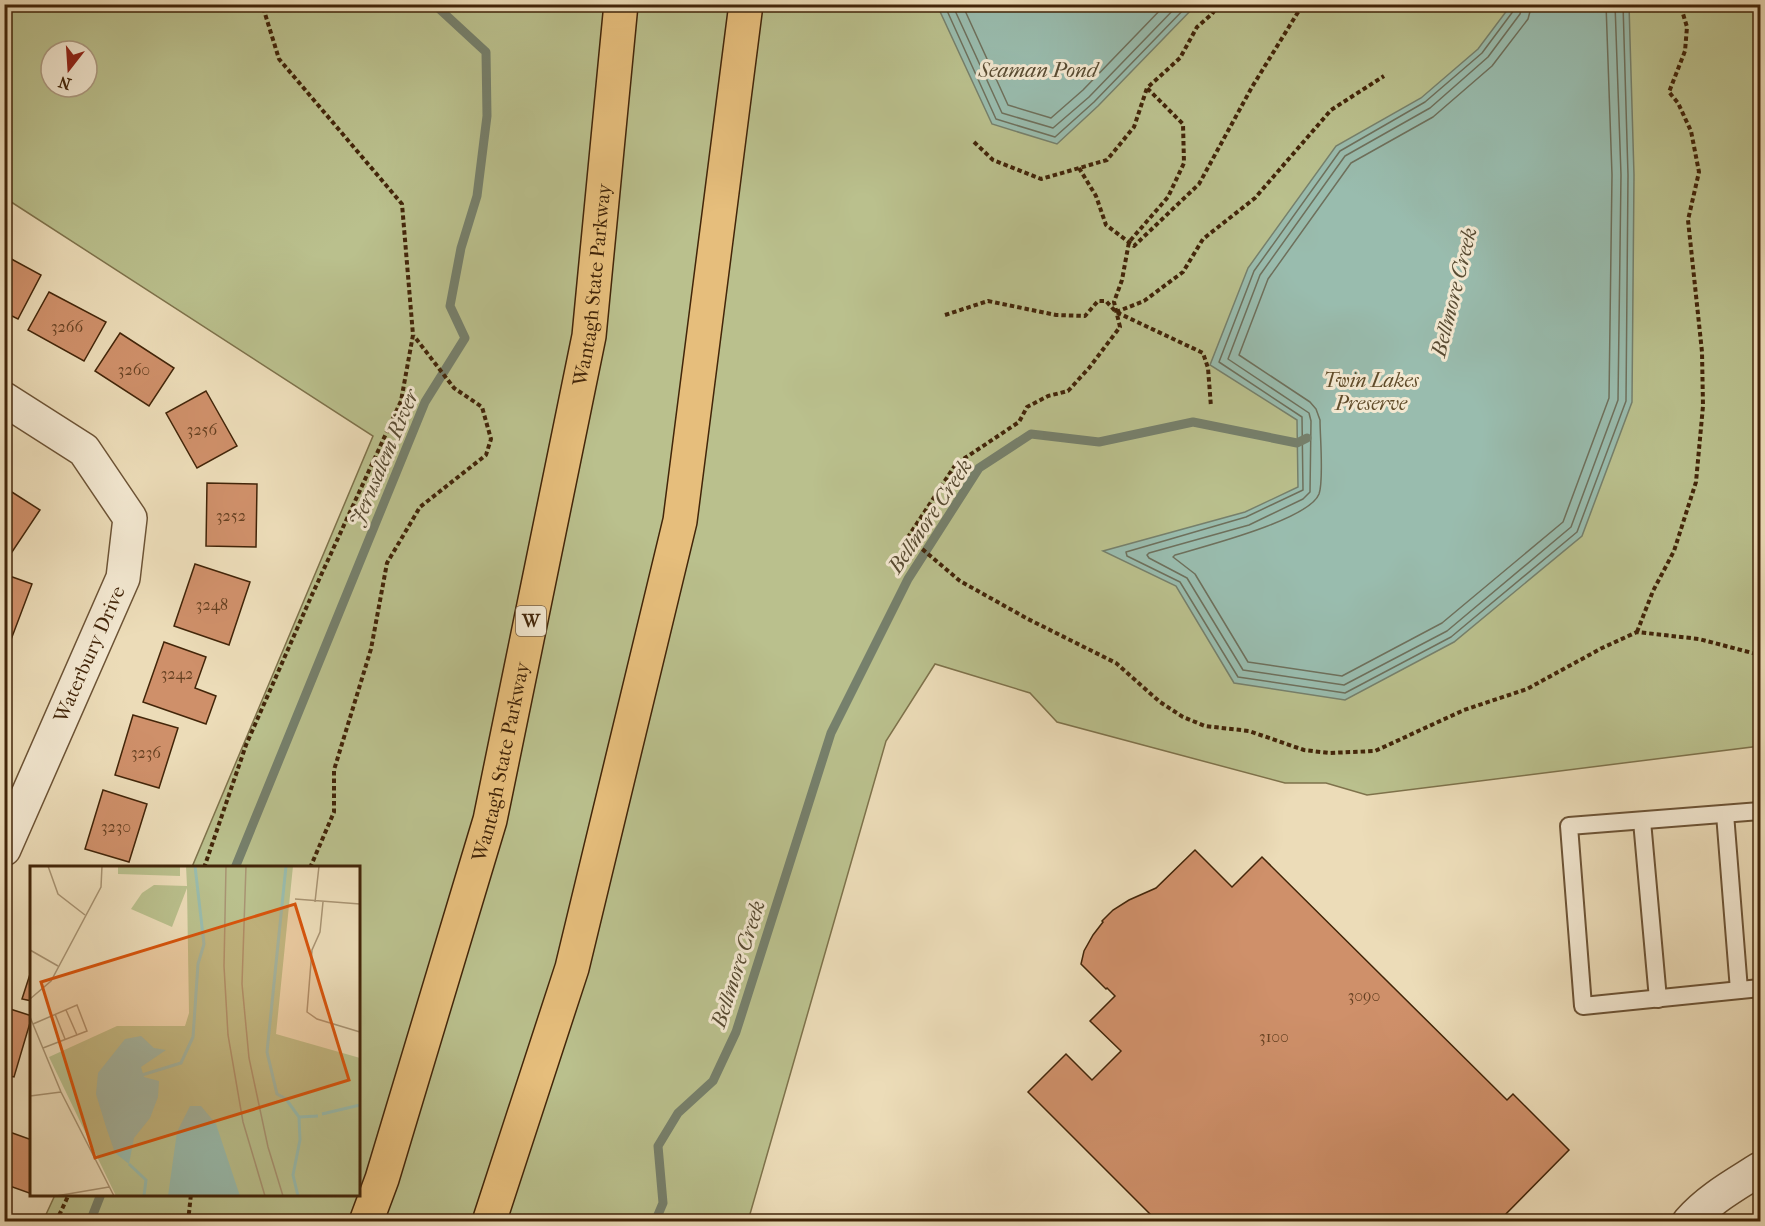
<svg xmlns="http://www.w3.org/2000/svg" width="1765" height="1226" viewBox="0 0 1765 1226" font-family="'IM FELL French Canon',serif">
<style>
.green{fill:#bac08d;stroke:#7e724b;stroke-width:1.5;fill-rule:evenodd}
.water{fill:#99bcae;stroke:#76806c;stroke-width:1.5}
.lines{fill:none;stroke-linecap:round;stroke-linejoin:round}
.shore{stroke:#6e705c;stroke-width:1.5}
.stream{stroke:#76806c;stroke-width:9}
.building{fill:#cf906a;stroke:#422509;stroke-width:1.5}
.lane-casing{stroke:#6c5335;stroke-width:20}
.street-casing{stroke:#6c5335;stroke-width:36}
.highway-casing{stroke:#422509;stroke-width:36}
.path{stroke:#422509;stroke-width:4;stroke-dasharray:4.5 3;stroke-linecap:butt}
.lane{stroke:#f3e8d1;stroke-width:16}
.street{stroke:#f3e8d1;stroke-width:33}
.highway{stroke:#e6be7c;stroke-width:33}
.labels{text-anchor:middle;stroke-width:6;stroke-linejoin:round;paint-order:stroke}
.number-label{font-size:16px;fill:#654021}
.shield{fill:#f3e8d1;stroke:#776045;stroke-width:1.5}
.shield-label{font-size:18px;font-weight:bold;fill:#422509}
.street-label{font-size:20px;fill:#422509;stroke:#f3e8d1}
.park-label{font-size:20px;font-style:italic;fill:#604c2a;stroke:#f3e8d1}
.water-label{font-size:21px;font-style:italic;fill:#584b32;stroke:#f3e8d1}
.inset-river{fill:none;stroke:#99bcae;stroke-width:3}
.inset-road{fill:none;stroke:#a89372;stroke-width:1.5}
.view{fill:#d7540c;fill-opacity:0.15;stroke:#d7540c;stroke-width:3}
.inset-edge{fill:none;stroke:#422509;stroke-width:3}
</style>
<rect width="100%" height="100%" fill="#ecdcb8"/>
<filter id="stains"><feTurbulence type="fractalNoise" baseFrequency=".00333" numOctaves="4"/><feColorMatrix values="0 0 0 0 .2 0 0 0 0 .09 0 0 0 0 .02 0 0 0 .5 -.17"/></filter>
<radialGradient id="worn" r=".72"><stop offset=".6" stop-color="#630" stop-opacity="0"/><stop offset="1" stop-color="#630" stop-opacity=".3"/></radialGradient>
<path class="green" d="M4,5H1754L1760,39V746L1367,795L1326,783H1285L1057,722L1030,693L935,664L886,741L748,1221H43L55,1195L358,1194V868L192,867L373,436L5,198ZM51,51H87V87H51Z"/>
<g class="water">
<path d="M937,5H1196L1098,106L1057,144L992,124Z"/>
<path d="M1511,5H1629L1634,175L1632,402L1582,536L1454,642L1345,700L1234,683L1176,586L1103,551L1245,512L1298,487L1297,420L1210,365L1248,268L1336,146L1421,98L1478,49Z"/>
</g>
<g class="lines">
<g class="shore">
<path d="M944,4L996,119L1055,137L1094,102L1189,4"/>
<path d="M952,4L1002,113L1053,128L1089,97L1179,4"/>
<path d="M962,4L1008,105L1051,118L1083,90L1166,4"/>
<path d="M1515,4L1514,10L1482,53L1425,102L1340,151L1254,271L1219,362L1302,417L1303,490L1246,517L1126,552L1127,556L1180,582L1238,677L1345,693L1451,637L1577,532L1626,401L1628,175L1623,4"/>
<path d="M1523,4L1520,14L1488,57L1430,108L1345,156L1260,275L1228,359L1309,413L1311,421L1310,492L1303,499L1249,525L1149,553L1147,555L1149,558L1187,578L1243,670L1344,685L1447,631L1571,527L1618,400L1621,175L1615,4"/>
<path d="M1532,4L1528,19L1492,66L1433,117L1351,163L1268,279L1239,355L1310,402L1316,409L1320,420C1320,437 1324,480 1319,494C1309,520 1202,547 1175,555L1173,557L1195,574L1248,662L1342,676L1442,623L1563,522L1609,398L1612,175L1606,4"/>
</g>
<g class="stream">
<path d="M235,868L425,402L465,338L450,306L461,248L477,196L487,116L486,52L434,4"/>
<path d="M90,1222L101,1194"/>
<path d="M655,1222L663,1203L658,1146L678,1113L713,1081L736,1032L831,733L908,579L979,468L1031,434L1099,442L1193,422L1297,443L1307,438"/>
</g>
</g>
<g class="building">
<path d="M4,255L41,275L18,319L4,312Z"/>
<path d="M49,292L106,322L84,361L28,330Z"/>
<path d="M120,333L174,368L149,406L95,371Z"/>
<path d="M206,391L237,446L197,468L166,413Z"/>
<path d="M207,483L257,484L256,547L206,546Z"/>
<path d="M4,487L40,510L12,552L4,547Z"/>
<path d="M195,564L250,582L229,645L174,626Z"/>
<path d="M4,574L32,584L9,645L4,644Z"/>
<path d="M164,642L206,657L195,688L216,696L206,724L143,702Z"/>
<path d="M133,715L178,728L159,788L115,775Z"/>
<path d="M103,790L147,804L129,862L85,849Z"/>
<path d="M1195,850L1232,887L1262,857L1507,1100L1513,1094L1569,1150L1498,1222H1158L1028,1092L1066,1054L1092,1080L1121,1051L1090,1021L1115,996L1107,988L1106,989L1081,964L1084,951L1093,935L1103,922L1102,921L1113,910L1129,900L1156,888Z"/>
<path d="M32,968V1001L22,999Z"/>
<path d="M4,1007L32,1016L14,1077L4,1075Z"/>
<path d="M4,1130L32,1140V1194L4,1184Z"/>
</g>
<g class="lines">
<g class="lane-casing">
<g id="lane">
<path d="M1760,811L1569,826L1583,1006L1760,988"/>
<path d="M1725,814L1739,990"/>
<path d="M1642,821L1658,999"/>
</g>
</g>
<g class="street-casing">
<g id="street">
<path d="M4,399L84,450L130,518L123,578L4,849"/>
<path d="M1689,1222C1709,1199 1735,1185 1760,1169"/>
</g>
</g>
<g class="highway-casing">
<g id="highway">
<path id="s1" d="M366,1222L382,1179L490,820L589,336L621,4"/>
<path d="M489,1222L572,968L680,521L746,4"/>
</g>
</g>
<g class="path">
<path d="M1219,4L1212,14L1197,27L1180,58L1147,88L1183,124L1184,163L1168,197L1129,242L1122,280L1114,302L1120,327L1089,368L1068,391L1048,396L1027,407L1019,422L956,464L908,537L960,581L1028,619L1116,663L1160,702L1183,717L1205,726L1249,731L1304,750L1329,753L1375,751L1464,710L1527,689L1602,648L1637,632L1699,639L1760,655"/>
<path d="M974,142L993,160L1041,179L1107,160L1134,127L1147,88"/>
<path d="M1079,168L1096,196L1106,225L1134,246L1199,184L1252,87L1303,4"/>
<path d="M1116,312L1144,301L1183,272L1203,239L1255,198L1331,110L1384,76"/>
<path d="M945,315L988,301L1056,315L1085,316L1098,301H1106L1116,312L1203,353L1208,368L1211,407"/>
<path d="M1637,632L1653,591L1674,551L1696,482L1703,406L1702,352L1688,220L1699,172L1691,131L1678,103L1669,92L1685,51L1687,27L1680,4"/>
<path d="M204,868L246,745L311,597L401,401L413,335L402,204L279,59L262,4"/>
<path d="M310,868L334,812V770L371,649L387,563L420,507L486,455L491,439L482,407L454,388L414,336"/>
<path d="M56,1222L69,1194"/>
<path d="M188,1222L191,1194"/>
</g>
<use href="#lane" class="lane"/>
<use href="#street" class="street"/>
<use href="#highway" class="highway"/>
</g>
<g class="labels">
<g class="number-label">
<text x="67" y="332">3266</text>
<text x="134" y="375">3260</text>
<text x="202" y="435">3256</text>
<text x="231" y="521">3252</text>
<text x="212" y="610">3248</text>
<text x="177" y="679">3242</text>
<text x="146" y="758">3236</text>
<text x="116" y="832">3230</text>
<text x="1364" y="1001">3090</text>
<text x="1274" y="1042">3100</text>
</g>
<rect class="shield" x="516" y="606" width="30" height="30" rx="4.5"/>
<g class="shield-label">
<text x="531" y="627">W</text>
</g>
<g class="street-label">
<text dy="7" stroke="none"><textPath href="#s1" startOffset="966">Wantagh State Parkway</textPath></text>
<text transform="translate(89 654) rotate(-66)" y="7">Waterbury Drive</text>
<text dy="7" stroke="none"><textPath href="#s1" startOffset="480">Wantagh State Parkway</textPath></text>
</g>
<g class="park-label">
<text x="1371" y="387">Twin Lakes<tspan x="1371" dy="23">Preserve</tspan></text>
</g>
<g class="water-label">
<text x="1038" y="77">Seaman Pond</text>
<text transform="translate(1454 292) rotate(-76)" y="7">Bellmore Creek</text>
<text transform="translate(384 458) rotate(-67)" y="7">Jerusalem River</text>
<text transform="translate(930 516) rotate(-56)" y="7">Bellmore Creek</text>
<text transform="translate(738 964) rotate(-72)" y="7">Bellmore Creek</text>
</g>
</g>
<g transform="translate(30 866)">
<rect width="330" height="330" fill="#ecdcb8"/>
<path d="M88,0H150V10L88,8ZM156,0H263L246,168L330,192V330H86L19,191L87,160H155L159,147L157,22L142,61L101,43L112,27L124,19L157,20Z" fill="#bac08d"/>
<path d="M111,170L124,182L136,184L111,201L114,211L129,215L128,231L120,252L104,272L99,298L85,287L76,261L66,228L68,207L95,173ZM160,240H171L186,258L210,330H138L147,266Z" fill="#99bcae"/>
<path class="inset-river" d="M256,0L237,186L247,228L256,233L269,251L270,274L263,309L268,330M112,209L151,197L163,171L168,98L174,78L165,0M292,248L330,239M269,251L288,250M99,298L116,314L114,330"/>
<path class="inset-road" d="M18,0L28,28L55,49M196,0L194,100L198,169L213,256L235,330M216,0L212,118L219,192L238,281L253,330M265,33L330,38M285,36L289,0M293,36L290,66L282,84L277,146L287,153L330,166M0,84L28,100M0,133L21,115L71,21L72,0M36,144L47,169M25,148L35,173M0,151L31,226L84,330M3,158L47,139L57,165L13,182M0,230L31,226M26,330L79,321"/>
<path class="view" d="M265,38L319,214L65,292L11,116Z"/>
<rect width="330" height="330" class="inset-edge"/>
</g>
<rect width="1765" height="1226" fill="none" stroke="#ecdcb8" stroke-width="24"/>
<rect x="6" y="6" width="1753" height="1214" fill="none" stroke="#422509" stroke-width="3"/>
<rect x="12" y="12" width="1741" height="1202" fill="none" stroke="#422509" stroke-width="1.5"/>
<g transform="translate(69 69) rotate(197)"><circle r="28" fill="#f3e8d1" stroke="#ac9a81" stroke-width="1.5"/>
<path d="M0-4.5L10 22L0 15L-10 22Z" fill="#8f2418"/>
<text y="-9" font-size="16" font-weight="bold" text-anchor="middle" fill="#422509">N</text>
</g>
<rect width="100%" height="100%" filter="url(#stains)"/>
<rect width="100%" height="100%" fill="url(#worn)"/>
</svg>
